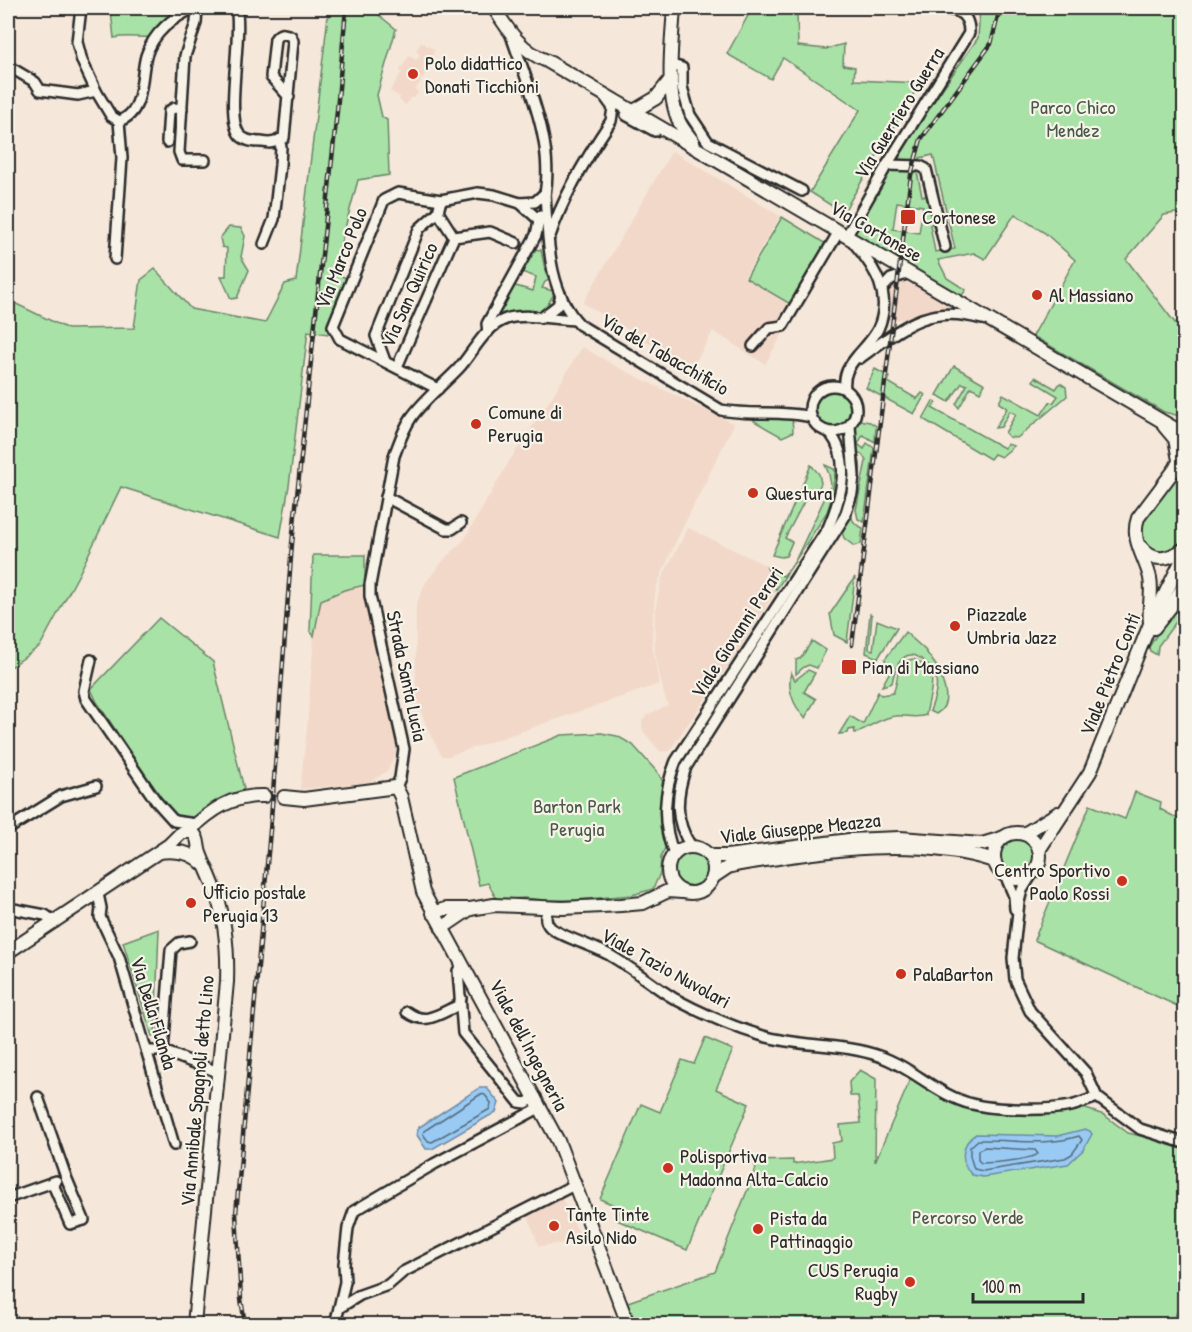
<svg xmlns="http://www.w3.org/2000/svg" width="1192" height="1332" viewBox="0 0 1192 1332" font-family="'Patrick Hand',sans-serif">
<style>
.built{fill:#f2d8c8}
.green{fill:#a9e2a7;stroke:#6a8669;stroke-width:1.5;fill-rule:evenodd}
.water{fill:#98caf4;stroke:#6c8aa4;stroke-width:1.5}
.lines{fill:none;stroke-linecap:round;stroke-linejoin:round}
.shore{stroke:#576b7b;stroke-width:1.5}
.stream{stroke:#6c8aa4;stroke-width:2}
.secondary-tunnel{stroke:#cdc1b6;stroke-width:12;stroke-dasharray:12 6;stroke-linecap:butt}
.street-casing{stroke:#2b2b2b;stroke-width:14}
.secondary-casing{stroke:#2b2b2b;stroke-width:16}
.street{stroke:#f7f3e8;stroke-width:9}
.secondary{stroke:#f7f3e8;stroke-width:12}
.rail-casing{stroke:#2b2b2b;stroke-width:4.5}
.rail{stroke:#f7f3e8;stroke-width:2;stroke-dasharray:7;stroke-linecap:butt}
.poi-dot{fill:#c8321e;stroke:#f7f3e8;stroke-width:2}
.labels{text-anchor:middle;stroke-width:4.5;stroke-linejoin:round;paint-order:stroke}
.poi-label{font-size:20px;fill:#2b2b2b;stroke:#f7f3e8;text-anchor:start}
.park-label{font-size:20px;fill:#4a594a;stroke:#f7f3e8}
.street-label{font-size:20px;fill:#2b2b2b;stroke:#f7f3e8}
</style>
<rect width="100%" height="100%" fill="#f5e7d9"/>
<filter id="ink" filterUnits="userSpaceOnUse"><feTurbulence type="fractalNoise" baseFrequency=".0167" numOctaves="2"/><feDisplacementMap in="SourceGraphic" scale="12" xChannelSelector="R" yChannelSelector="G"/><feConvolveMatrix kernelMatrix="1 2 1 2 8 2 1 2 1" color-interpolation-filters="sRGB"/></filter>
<g filter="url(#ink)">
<g class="built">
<path d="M421,42L435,50L428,62L431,65L415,90L418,92L414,98L411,97L406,105L399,100L400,97L390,91L402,72L400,70L409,56L417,60L420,54L416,51Z"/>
<path d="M672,151L780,216L744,278L792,306L829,254L765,364L713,331L692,368L583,303Z"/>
<path d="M898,281L913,284L952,306L907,318L887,321L890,287Z"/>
<path d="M582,347L619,368L734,424L677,539L656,587L653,614L652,643L659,684L449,756H442L430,734L416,699V605L426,582L444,560L464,540L510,460L552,397Z"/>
<path d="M688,528L767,566L766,570L776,590L739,650L669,751H660L643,731L642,722L647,715L668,705L664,694L655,653V612L662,578Z"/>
<path d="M365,585L395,738L396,753L387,771L370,782L300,789L307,729L314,636L321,600L344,590Z"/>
<path d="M560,1195L582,1239L567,1243L539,1246L527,1213Z"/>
</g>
<g class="green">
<path d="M115,8H174L152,37C138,38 127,35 114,38L111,11Z"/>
<path d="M329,8H370L396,29L377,95L382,117L387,120L389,175L358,180L333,272L346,278L328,334L308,331L289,486L280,537L121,487L79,574L40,646L8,669V300L68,329L134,328L141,280L155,269L191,309L265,323L285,284L296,281Z"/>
<path d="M980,8H1184V214L1182,212L1164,215L1126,259L1175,323L1184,318V417L1164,412L1033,336L1075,260L1045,233L1015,214L985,259L974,253L938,260L947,278L966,290L962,295L953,292L851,235L889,169L917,172L922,196H928L934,222L930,225L935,252L955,249L933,155L920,158L919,162H896L899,151L978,38ZM897,202L923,206L919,233L893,229Z"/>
<path d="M750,12L797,14L798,46L826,49L844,44L843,65L855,67L854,80L920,83L843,213L810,192L860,110L783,58L771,79L727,54Z"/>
<path d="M782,217L826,244L792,305L746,278Z"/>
<path d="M229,227L241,228L245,236L241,257L249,270L237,298L231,299L221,276H226L227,248L222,247L220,238Z"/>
<path d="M533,249L541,250L546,274L549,280L545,282L542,288L553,291L554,294L546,307L540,312L515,311L495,317L512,285L533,291L536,277L519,271Z"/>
<path d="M954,366L985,384L980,392L971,387L959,408L956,404L967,385L962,383L949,402L937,395Z"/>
<path d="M875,369L890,377L888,382L917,399L922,393L925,395L914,414L866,388Z"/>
<path d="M1035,377L1056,389L1060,383L1066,387L1067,396L1017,438L1009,437L1005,433L1016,414L1010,411L1001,427L995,428L1007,408L999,403L1003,394L1041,415L1050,402L1053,403L1058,396L1033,381Z"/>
<circle cx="833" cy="410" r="19"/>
<path d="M933,401L936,402L932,408L1004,448L1007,444L1014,446L1001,457L994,454L990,459L923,419Z"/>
<path d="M756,416L792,417L793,432L782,437L754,421Z"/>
<path d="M859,420L870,422L876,426L875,442L863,435L858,444L864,449L867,443L874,448L864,522L858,519L856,510L866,461L862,454L854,451L853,428Z"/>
<path d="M855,457H858C868,474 843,513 855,523C857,526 861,527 863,528L861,544L854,546L844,538L842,532L847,517Z"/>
<path d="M811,465L819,474L821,483L815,497L808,494L785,538L792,542L786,556L781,557L772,555Z"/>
<path d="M825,465L834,469L835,473L831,500L827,512L776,590L767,568L783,576L794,563L831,485L829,474Z"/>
<path d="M1184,469V536C1173,556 1164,554 1144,547L1140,527L1143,519Z"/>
<path d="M313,555H365V585L344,590L321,600L314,636L310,631Z"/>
<path d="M855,577L847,642L834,635L830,614Z"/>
<path d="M1184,591V611L1158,646L1157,655L1150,651L1149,647Z"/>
<path d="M870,614L872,615L869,649L873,650L877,620L897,628L878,658L866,653Z"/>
<path d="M159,618L213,662L244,789L192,820L174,818L97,702L91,689Z"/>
<path d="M905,632L925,650L937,667L932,670C911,643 897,656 892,683L882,686L893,666L885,662V659Z"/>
<path d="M812,641L826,650L817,668L809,665L804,667L796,674V660L801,658Z"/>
<path d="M913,659C943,669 929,694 926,715C916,719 907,715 896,716C881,717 869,728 855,733L854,729L849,730L848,733L839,734L850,716L863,724L878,692L881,695L893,693C900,680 893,662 913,659Z"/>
<path d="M808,670L815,673L804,692L816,699L805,718C793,705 787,690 791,672L795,680Z"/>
<path d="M939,672C944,685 953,705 936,714L930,711C934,699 940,686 934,673Z"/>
<path d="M601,733L617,736L633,745L658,773L663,782L660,806L665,848L661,857L660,873L653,889L632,895L576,900H544L524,898L497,900L488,883L479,885L454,777L562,735Z"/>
<path d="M1135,792L1161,802L1160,809L1184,822V1009L1034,940L1090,805L1125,819Z"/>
<circle cx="1017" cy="856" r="19"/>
<circle cx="691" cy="870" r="18"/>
<path d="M159,929L155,1036H152L123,942Z"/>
<path d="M705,1038L733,1050L716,1089L749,1104L687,1250L617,1220L621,1208L600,1199L641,1104L660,1112L682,1060L694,1064Z"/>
<path d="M860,1070L876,1079L875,1162L911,1078L963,1108L1014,1114L1080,1107L1104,1115L1128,1133L1184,1146V1324H633L625,1303L715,1272L756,1168L752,1161L793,1160V1164L833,1158L832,1143L842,1141L840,1125L861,1123L858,1096H850L849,1082Z"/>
</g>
<g class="water">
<path d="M479,1088H487L499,1103L496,1112L432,1149H426L417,1135L418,1128Z"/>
<path d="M1085,1129L1090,1131L1092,1134L1083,1150L1068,1164L983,1177L972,1175C959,1162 961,1143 976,1134L1057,1136Z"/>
</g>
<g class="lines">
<g class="shore">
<path d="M481,1094L485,1095L491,1103L490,1109L432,1142L428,1141L423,1134L424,1131Z"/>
<path d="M1079,1136L1082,1140L1072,1154L1065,1158L983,1171L974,1169L970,1156V1147L978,1140C1013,1139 1045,1147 1079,1136Z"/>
<path d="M985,1147L1035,1150L1038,1154C1029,1160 993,1163 981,1163L978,1160V1150Z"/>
</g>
<path class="stream" d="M1172,1324L1184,1296"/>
<path class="secondary-tunnel" d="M264,796L284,797"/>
<g class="street-casing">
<g id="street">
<path d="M81,8L77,42L82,61L96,91L111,116L119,121C145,113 140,77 146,56C153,33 173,17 194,8"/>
<path d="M197,8L196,23L185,56L179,152L182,160H205"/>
<path d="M236,8C243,34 225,115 239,134C244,141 253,142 261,142C268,143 273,144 279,140"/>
<path d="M511,35C528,86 556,146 544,199"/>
<path d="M672,65L682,68V87L690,115L708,142L802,191"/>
<path d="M8,66L35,82L40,90L78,95L96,91"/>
<path d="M626,115L655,131"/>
<path d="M279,140L284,138L293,41L291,36C283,33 280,32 275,39L271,77L289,97"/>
<path d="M167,142L169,111L174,108L182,109"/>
<path d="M887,165L920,166L926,169L945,247"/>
<path d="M545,193C548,237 547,291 580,325L721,410C751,416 781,410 811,417"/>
<path d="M520,203L535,202L545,193"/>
<path d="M550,236C563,197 588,155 611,121L613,108L605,97"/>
<path d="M454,237L490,232L516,243"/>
<path d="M846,237L887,165L969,33C970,4 942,9 921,8"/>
<path d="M264,244L274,219L280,165L281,147L279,140"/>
<path d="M115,259L122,158L119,121"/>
<path d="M882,289L891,279L910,273"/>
<path d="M541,318L558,305L561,295"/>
<path d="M488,332L487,324L536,235L540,216"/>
<path d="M753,346L769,328L783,326L838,233"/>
<path d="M860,358C902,328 927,303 982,319"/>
<path d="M385,361L376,336L419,229L438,212L441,200"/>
<path d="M397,367L454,237L438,212"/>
<circle cx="833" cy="409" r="23"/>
<path d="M438,389L340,339L333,326L384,200L398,193L441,200L478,193L494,195L520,203L539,220"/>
<path d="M845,389C843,374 849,366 858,355C865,347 873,339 878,329C893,295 875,268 854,243"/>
<path d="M386,497L446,529H452L461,523"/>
<path d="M91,660L84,691L86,699L156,801L174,821L196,824"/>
<path d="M396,787L400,778L404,749L370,596V585L394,456C399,443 403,430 411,418C424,399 443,385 459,368C473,353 485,326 506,319C524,313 555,319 575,320"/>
<path d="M8,829L61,796L96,786"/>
<path d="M691,846C674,821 676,795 686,767L845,516L852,493L854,476L850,426"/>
<path d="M674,853C661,824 664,790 676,761L828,528C841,498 852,461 830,433"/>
<path d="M1032,874L1022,890L1019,902L1013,958L1015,979L1030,1011L1086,1073L1097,1097L1140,1129L1184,1143"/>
<path d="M1006,877L1014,896L1015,909"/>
<path d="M98,894L101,908L100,917L119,957L174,1145"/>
<path d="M550,907C545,914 544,921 550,927C557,935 599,948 611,956C634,969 653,986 675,999C703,1014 733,1027 763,1036C801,1047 842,1043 879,1056C912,1067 938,1096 972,1104C995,1110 1047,1111 1071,1106C1080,1104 1088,1100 1097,1097"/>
<path d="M8,908L45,915L55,922"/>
<path d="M462,963L458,971L463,1033L519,1102L526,1103L536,1097"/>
<path d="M407,1012C426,1026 439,1014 459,1005L461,998"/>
<path d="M147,1051H163L218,1072"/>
<path d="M163,1051L171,950L179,943L190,941"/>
<path d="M38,1097L66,1177L84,1220L70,1224L52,1182"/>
<path d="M8,1198L56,1181"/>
<path d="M339,1308L345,1282L344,1264L348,1228L354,1211L434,1164L541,1107"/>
<path d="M335,1324L339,1308L360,1295L388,1285L403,1272L576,1184"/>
</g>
</g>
<g class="secondary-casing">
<g id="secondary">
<path d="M494,8C508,30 521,51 547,61L1184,434"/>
<path d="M674,8C672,41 664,98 682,127C685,132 690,137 693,142"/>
<path d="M634,111L656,98L671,79"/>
<path d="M1164,426L1175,439L1179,460"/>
<path d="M1141,547C1154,564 1169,559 1184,549"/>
<path d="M1150,622C1148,607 1153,593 1150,578C1146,558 1130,540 1138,518L1175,469L1184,452"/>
<path d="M1154,628L1172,605L1184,585"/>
<path d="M284,797L304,799L396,787L401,797L423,892L558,1141L628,1324"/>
<path d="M189,831C211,810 232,795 264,796"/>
<circle cx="1017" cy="856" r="23"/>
<path d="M1024,834L1058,813"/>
<circle cx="691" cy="870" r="23"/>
<path d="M1039,850L1090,772L1150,624L1184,556"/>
<path d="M159,852C175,850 192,852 203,864"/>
<path d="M709,856H727L849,840L900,838L982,844L1002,838"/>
<path d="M713,877L728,867L740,864C822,851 912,835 994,861"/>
<path d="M433,913L445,909H470L494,905L563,908L621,905L643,903L668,891L682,892"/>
<path d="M442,928L470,909"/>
<path d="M8,952L169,845L182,832H192C200,839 197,845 200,853C205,867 212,879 216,893C226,922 228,952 227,982L194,1324"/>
</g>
</g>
<use href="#street" class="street"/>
<use href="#secondary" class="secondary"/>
<g class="rail-casing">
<g id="rail">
<path d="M852,645L911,175L921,139L991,44L1000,8"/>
<path d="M245,1324L241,1299L236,1214L271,819L292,544L337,111L346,8"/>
</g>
</g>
<use href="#rail" class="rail"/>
</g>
</g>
<g class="poi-dot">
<circle cx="413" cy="74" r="6"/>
<rect x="900" y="209" width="16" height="16" rx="3"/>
<circle cx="1037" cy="295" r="6"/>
<circle cx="476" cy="424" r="6"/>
<circle cx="753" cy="493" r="6"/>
<circle cx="955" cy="626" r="6"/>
<rect x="841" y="659" width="16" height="16" rx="3"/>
<circle cx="1122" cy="881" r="6"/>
<circle cx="191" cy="903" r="6"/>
<circle cx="901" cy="974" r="6"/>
<circle cx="668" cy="1168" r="6"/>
<circle cx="554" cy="1226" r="6"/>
<circle cx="758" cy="1229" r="6"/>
<circle cx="910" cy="1282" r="6"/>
</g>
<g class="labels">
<g class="poi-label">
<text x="425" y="70">Polo didattico<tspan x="425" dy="23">Donati Ticchioni</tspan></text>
<text x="922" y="224">Cortonese</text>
<text x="1049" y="302">Al Massiano</text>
<text x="488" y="419">Comune di<tspan x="488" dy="23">Perugia</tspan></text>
<text x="765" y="500">Questura</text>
<text x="967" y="621">Piazzale<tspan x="967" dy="23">Umbria Jazz</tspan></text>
<text x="862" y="674">Pian di Massiano</text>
<text x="1110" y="877" text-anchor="end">Centro Sportivo<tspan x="1110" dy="23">Paolo Rossi</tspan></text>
<text x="203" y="899">Ufficio postale<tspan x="203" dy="23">Perugia 13</tspan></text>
<text x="913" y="981">PalaBarton</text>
<text x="680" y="1163">Polisportiva<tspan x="680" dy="23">Madonna Alta-Calcio</tspan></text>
<text x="566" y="1221">Tante Tinte<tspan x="566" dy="23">Asilo Nido</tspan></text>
<text x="770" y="1225">Pista da<tspan x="770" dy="23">Pattinaggio</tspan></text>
<text x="898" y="1277" text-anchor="end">CUS Perugia<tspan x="898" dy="23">Rugby</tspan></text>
</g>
<g class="park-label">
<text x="1073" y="114">Parco Chico<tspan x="1073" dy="23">Mendez</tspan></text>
<text x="577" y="813">Barton Park<tspan x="577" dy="23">Perugia</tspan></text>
<text x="968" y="1224">Percorso Verde</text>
</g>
<g class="street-label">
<text transform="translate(899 113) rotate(-58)" y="7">Via Guerriero Guerra</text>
<text transform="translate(876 231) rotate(30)" y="7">Via Cortonese</text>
<text transform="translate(341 258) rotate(-68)" y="7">Via Marco Polo</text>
<text transform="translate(409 295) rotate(-66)" y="7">Via San Quirico</text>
<text transform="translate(665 354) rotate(30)" y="7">Via del Tabacchificio</text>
<text transform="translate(737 632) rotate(-57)" y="7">Viale Giovanni Perari</text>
<text transform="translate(1110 674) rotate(-68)" y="7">Viale Pietro Conti</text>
<text transform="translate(407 676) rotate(78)" y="7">Strada Santa Lucia</text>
<text transform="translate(800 828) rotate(-6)" y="7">Viale Giuseppe Meazza</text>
<text transform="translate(666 968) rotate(29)" y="7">Viale Tazio Nuvolari</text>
<text transform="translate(154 1013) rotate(73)" y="7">Via Della Filanda</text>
<text transform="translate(529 1045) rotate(62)" y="7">Viale dell'Ingegneria</text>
<text transform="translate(197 1091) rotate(-85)" y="7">Via Annibale Spagnoli detto Lino</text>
</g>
</g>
<rect width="1192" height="1332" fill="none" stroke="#f7f3e8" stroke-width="30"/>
<rect x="15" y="15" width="1162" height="1302" fill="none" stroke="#2b2b2b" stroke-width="2" filter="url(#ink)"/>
<path d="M973 1293v9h110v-9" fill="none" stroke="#2b2b2b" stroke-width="3"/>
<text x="982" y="1293" font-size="18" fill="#2b2b2b" stroke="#f7f3e8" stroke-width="4.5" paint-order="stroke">100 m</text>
</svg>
